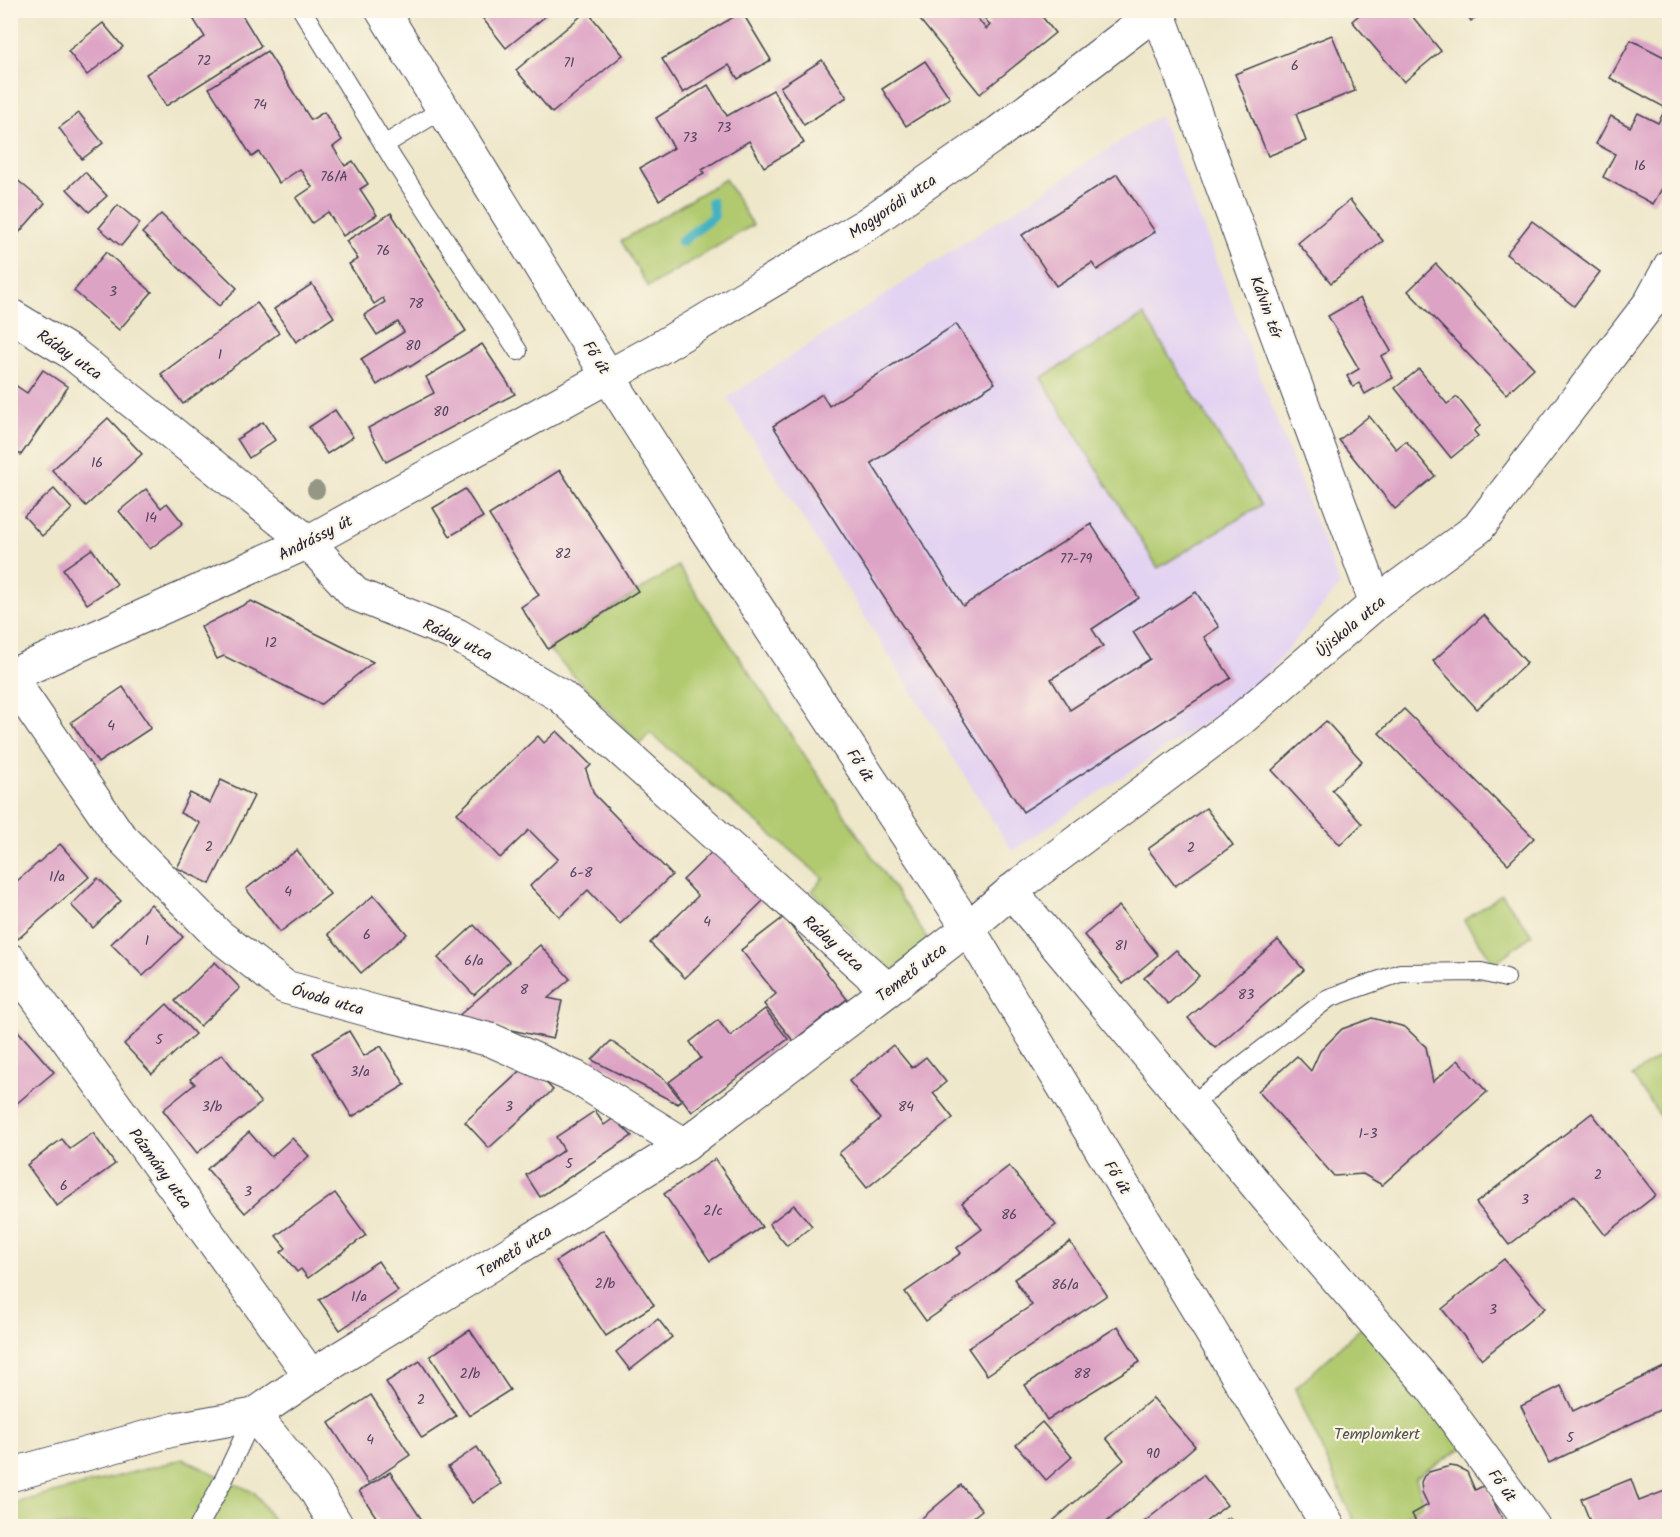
<svg xmlns="http://www.w3.org/2000/svg" width="1680" height="1537" viewBox="0 0 1680 1537" font-family="Kalam,sans-serif">
<style>
.built{fill:#e3d3f2}
.green{fill:#b1ca6f;stroke:#6a7655;stroke-width:1.5}
.lines{fill:none;stroke-linecap:round;stroke-linejoin:round}
.stream{stroke:#44b2c0;stroke-width:10}
.building{fill:#dda3c5}
.service-casing{stroke:#414050;stroke-width:20}
.minor-casing{stroke:#414050;stroke-width:35}
.secondary-casing{stroke:#414050;stroke-width:35}
.service{stroke:#fff;stroke-width:18}
.minor{stroke:#fff;stroke-width:33}
.secondary{stroke:#fff;stroke-width:33}
.tree{fill:#959684}
.labels{text-anchor:middle;stroke-width:4.5;stroke-linejoin:round;paint-order:stroke}
.number-label{font-size:14px;fill:#51425e}
.street-label{font-size:16px;fill:#22223b;stroke:#fcf5e5}
.park-label{font-size:16px;fill:#4d544b;stroke:#fcf5e5}
</style>
<rect width="100%" height="100%" fill="#fcf5e5"/>
<filter id="ink" filterUnits="userSpaceOnUse"><feTurbulence type="fractalNoise" baseFrequency=".0167" numOctaves="2"/><feDisplacementMap in="SourceGraphic" scale="12" xChannelSelector="R" yChannelSelector="G"/><feConvolveMatrix kernelMatrix="1 2 1 2 8 2 1 2 1" color-interpolation-filters="sRGB"/></filter>
<filter id="wash" filterUnits="userSpaceOnUse"><feTurbulence type="fractalNoise" baseFrequency=".008" numOctaves="4" result="noise"/><feDisplacementMap in="SourceGraphic" scale="24" xChannelSelector="R" yChannelSelector="G"/><feGaussianBlur stdDeviation="1.35" result="paint"/><feColorMatrix in="noise" values="0 0 0 0 0 0 0 0 0 0 0 0 0 0 0 0 0 1.4 0 .05"/><feComposite in="paint" operator="in"/></filter>
<g filter="url(#wash)">
<rect width="100%" height="100%" fill="#eee7ca"/>
<path class="built" d="M1160,115L1340,585L1257,687L1012,851L727,398Z"/>
<g class="green">
<path d="M725,179L753,225L648,287L621,241Z"/>
<path d="M1144,315L1261,505L1158,568L1041,378Z"/>
<path d="M678,566L929,941L890,973L812,891L823,878L650,733L640,744L548,649Z"/>
<path d="M1502,894L1532,935L1494,963L1464,921Z"/>
<path d="M1669,1050V1129L1632,1076Z"/>
<path d="M1364,1325L1464,1447L1416,1477L1423,1504L1407,1515L1412,1526H1356L1295,1389Z"/>
<path d="M183,1459L255,1493L277,1526H11V1504Z"/>
</g>
<g class="lines">
<path class="stream" d="M681,242L714,216L712,202"/>
</g>
<g id="blocks">
<g class="building">
<path d="M209,10H239L261,46L166,106L146,74L205,37L194,20Z"/>
<path d="M476,10H545L548,14L506,48Z"/>
<path d="M912,10H971L986,29L990,25L978,10H1037L1055,33L980,94Z"/>
<path d="M1365,10H1407L1441,51L1404,82L1352,21Z"/>
<path d="M1464,10H1486L1471,21Z"/>
<path d="M587,11L623,55L552,113L516,70Z"/>
<path d="M742,12L771,60L738,79L729,65L683,93L662,59Z"/>
<path d="M103,23L123,47L87,75L68,51Z"/>
<path d="M1332,35L1355,91L1296,114L1306,141L1268,156L1235,74Z"/>
<path d="M1631,40L1670,60V175L1653,204L1603,177L1615,154L1596,144L1611,116L1630,127L1638,113L1658,123L1666,108L1610,78Z"/>
<path d="M267,51L311,120L324,112L342,140L333,147L345,166L353,161L368,184L360,189L377,215L343,236L328,212L312,223L296,198L312,187L300,169L279,183L259,152L252,157L209,88Z"/>
<path d="M822,60L847,97L804,125L780,87Z"/>
<path d="M925,61L950,98L906,126L882,89Z"/>
<path d="M708,85L727,116L773,90L804,143L764,167L749,141L702,170L704,173L659,200L640,168L674,148L656,118Z"/>
<path d="M79,113L103,143L82,159L59,128Z"/>
<path d="M85,172L107,196L89,212L67,189Z"/>
<path d="M10,174L45,203L10,243Z"/>
<path d="M1117,174L1155,232L1097,270L1092,263L1056,286L1022,235Z"/>
<path d="M1350,200L1383,241L1331,283L1298,243Z"/>
<path d="M118,205L140,223L121,246L99,228Z"/>
<path d="M391,213L466,331L410,367L408,365L377,385L361,359L404,332L398,322L377,335L364,315L385,302L383,298L374,304L349,264L358,259L346,241Z"/>
<path d="M161,214L237,288L219,306L142,233Z"/>
<path d="M1532,221L1600,272L1574,306L1506,254Z"/>
<path d="M106,252L152,292L119,330L74,291Z"/>
<path d="M1436,264L1534,368L1506,394L1408,291Z"/>
<path d="M312,284L334,317L296,342L274,309Z"/>
<path d="M1360,298L1391,351L1381,356L1393,378L1365,394L1359,383L1353,387L1347,376L1359,369L1328,316Z"/>
<path d="M257,303L279,333L183,404L161,374Z"/>
<path d="M956,324L995,383L871,463L963,606L1091,524L1139,598L1092,629L1103,646L1051,679L1070,710L1150,659L1133,632L1196,592L1219,627L1204,637L1231,678L1023,812L773,426L822,394L829,406Z"/>
<path d="M482,344L515,394L386,462L368,428L434,393L426,377Z"/>
<path d="M1419,369L1447,404L1457,397L1480,426L1474,431L1478,436L1451,458L1395,388Z"/>
<path d="M43,370L68,387L21,455L10,448V417L13,413L10,412V392L15,385L27,393Z"/>
<path d="M335,410L353,437L327,454L309,427Z"/>
<path d="M1369,416L1396,449L1406,441L1435,476L1395,509L1339,440Z"/>
<path d="M108,418L142,454L86,506L52,470Z"/>
<path d="M263,422L275,440L249,458L237,439Z"/>
<path d="M560,470L638,591L548,649L521,607L539,595L489,515Z"/>
<path d="M54,489L72,509L42,536L24,516Z"/>
<path d="M146,489L161,508L167,503L183,523L150,549L119,511Z"/>
<path d="M465,489L483,517L450,536L433,508Z"/>
<path d="M92,549L117,584L87,604L63,569Z"/>
<path d="M251,601L373,662L321,704L224,656L217,659L201,627Z"/>
<path d="M1484,615L1527,663L1477,709L1433,661Z"/>
<path d="M123,687L151,728L98,763L71,722Z"/>
<path d="M1404,709L1534,838L1508,864L1379,733Z"/>
<path d="M1326,721L1362,761L1332,790L1362,824L1340,845L1272,770Z"/>
<path d="M557,731L591,765L586,770L594,794L672,875L620,924L588,890L560,917L530,886L558,859L529,830L500,858L457,813L538,736L544,743Z"/>
<path d="M221,780L254,796L210,884L177,868L200,823L180,813L190,793L210,803Z"/>
<path d="M1206,808L1233,845L1175,886L1148,849Z"/>
<path d="M60,844L89,877L18,939L10,931V887Z"/>
<path d="M715,849L764,900L685,978L650,943L698,896L683,880Z"/>
<path d="M297,850L330,894L280,932L246,889Z"/>
<path d="M98,878L121,901L93,928L71,905Z"/>
<path d="M374,895L407,934L361,973L328,934Z"/>
<path d="M151,904L183,937L143,976L111,944Z"/>
<path d="M1119,906L1158,955L1123,984L1084,935Z"/>
<path d="M784,917L847,999L793,1041L764,1004L776,994L741,950Z"/>
<path d="M474,925L509,962L474,995L438,958Z"/>
<path d="M1278,940L1304,970L1215,1048L1188,1018Z"/>
<path d="M540,945L570,979L548,998L562,1001L553,1039L456,1018Z"/>
<path d="M1176,950L1199,976L1168,1004L1144,978Z"/>
<path d="M215,962L240,988L200,1026L175,1001Z"/>
<path d="M167,1004L195,1034L152,1074L124,1044Z"/>
<path d="M765,1009L788,1039L692,1112L669,1082L701,1058L690,1042L718,1020L730,1036Z"/>
<path d="M1372,1018L1405,1027L1426,1047L1433,1082L1458,1060L1487,1092L1382,1185L1363,1174L1334,1176L1258,1091L1297,1056L1311,1071L1320,1051L1342,1029Z"/>
<path d="M10,1022L54,1072L10,1109Z"/>
<path d="M349,1031L364,1056L381,1046L405,1085L352,1117L313,1053Z"/>
<path d="M611,1041L665,1080L681,1100L678,1104L592,1060Z"/>
<path d="M893,1045L912,1068L926,1057L946,1082L933,1093L953,1118L867,1188L839,1153L880,1119L849,1081Z"/>
<path d="M222,1054L261,1103L197,1153L163,1110L195,1084L190,1079Z"/>
<path d="M528,1064L553,1090L489,1148L465,1122Z"/>
<path d="M595,1111L604,1125L614,1118L632,1136L540,1197L526,1175L564,1150L556,1137Z"/>
<path d="M1592,1113L1656,1195L1605,1235L1574,1195L1509,1245L1476,1203Z"/>
<path d="M249,1132L271,1157L292,1138L309,1156L245,1213L207,1169Z"/>
<path d="M93,1133L115,1164L57,1206L27,1165L62,1139L70,1149Z"/>
<path d="M715,1159L762,1227L710,1261L664,1194Z"/>
<path d="M1009,1166L1056,1225L982,1282L926,1321L905,1292L961,1253L957,1248L982,1229L962,1203Z"/>
<path d="M335,1193L366,1235L308,1278L301,1269L297,1272L281,1252L286,1248L276,1236Z"/>
<path d="M794,1205L812,1226L787,1246L769,1224Z"/>
<path d="M603,1230L654,1305L606,1336L556,1261Z"/>
<path d="M1070,1242L1107,1295L987,1375L968,1348L1032,1305L1014,1279Z"/>
<path d="M1504,1259L1545,1308L1482,1359L1442,1309Z"/>
<path d="M378,1261L398,1291L340,1330L319,1300Z"/>
<path d="M658,1319L672,1337L630,1370L616,1352Z"/>
<path d="M1118,1326L1140,1362L1047,1420L1025,1385Z"/>
<path d="M470,1330L510,1390L469,1416L430,1356Z"/>
<path d="M420,1361L456,1416L422,1438L386,1382Z"/>
<path d="M1670,1364V1405L1549,1463L1521,1406L1561,1386L1573,1411Z"/>
<path d="M371,1395L410,1455L368,1483L329,1423Z"/>
<path d="M1153,1398L1195,1446L1102,1526H1047L1124,1460L1106,1438Z"/>
<path d="M1042,1422L1072,1457L1046,1480L1016,1445Z"/>
<path d="M477,1447L501,1484L472,1503L448,1467Z"/>
<path d="M1450,1466L1457,1467L1467,1472L1475,1490L1485,1485L1506,1526H1418L1412,1514L1428,1505L1422,1492L1421,1482L1424,1476L1429,1472Z"/>
<path d="M390,1472L426,1526H382L359,1491Z"/>
<path d="M1203,1475L1227,1505L1200,1526H1139Z"/>
<path d="M1631,1479L1639,1501L1670,1489V1526H1592L1581,1499Z"/>
<path d="M961,1485L982,1510L962,1526H919L916,1523Z"/>
<path d="M1229,1517L1236,1526H1216Z"/>
</g>
</g>
</g>
<g filter="url(#ink)">
<use href="#blocks" fill-opacity="0" stroke="#414050" stroke-width="1.5"/>
<g class="lines">
<g class="service-casing">
<g id="service">
<path d="M302,10L394,161L518,351"/>
<path d="M384,145L443,109"/>
<path d="M1191,1107L1201,1097L1329,998L1400,973L1481,972L1506,978"/>
<path d="M199,1526L224,1479L254,1415"/>
</g>
</g>
<g class="minor-casing">
<g id="minor">
<path d="M1158,12L1376,603"/>
<path d="M10,315L72,353L308,542L355,594L457,635L561,696L888,990"/>
<path d="M10,677L118,834L218,935L285,987L383,1014L491,1040L577,1078L685,1145"/>
<path d="M1011,891L1268,1199L1432,1388L1533,1526"/>
<path d="M10,960L311,1376"/>
<path d="M254,1415L314,1488L337,1526"/>
<path d="M10,1475L176,1429L254,1415L311,1376L685,1145L888,990L968,928L1019,885L1240,720L1376,603L1478,528L1650,303L1670,266"/>
</g>
</g>
<g class="secondary-casing">
<g id="secondary">
<path d="M382,10L608,376L708,533L968,928L1328,1526"/>
<path d="M10,676L308,542L656,350L867,224L999,132L1159,10"/>
</g>
</g>
<use href="#service" class="service"/>
<use href="#minor" class="minor"/>
<use href="#secondary" class="secondary"/>
</g>
<circle class="tree" cx="316" cy="490" r="9"/>
</g>
<g class="labels">
<g class="number-label">
<text x="204" y="65">72</text>
<text x="569" y="67">71</text>
<text x="1295" y="70">6</text>
<text x="260" y="109">74</text>
<text x="724" y="132">73</text>
<text x="690" y="142">73</text>
<text x="1640" y="170">16</text>
<text x="334" y="181">76/A</text>
<text x="383" y="255">76</text>
<text x="113" y="296">3</text>
<text x="416" y="308">78</text>
<text x="413" y="350">80</text>
<text x="220" y="359">1</text>
<text x="441" y="416">80</text>
<text x="97" y="467">16</text>
<text x="151" y="522">14</text>
<text x="563" y="558">82</text>
<text x="1076" y="563">77-79</text>
<text x="271" y="647">12</text>
<text x="111" y="730">4</text>
<text x="209" y="851">2</text>
<text x="1191" y="852">2</text>
<text x="581" y="877">6-8</text>
<text x="57" y="881">1/a</text>
<text x="288" y="896">4</text>
<text x="707" y="926">4</text>
<text x="367" y="939">6</text>
<text x="147" y="945">1</text>
<text x="1121" y="950">81</text>
<text x="474" y="965">6/a</text>
<text x="524" y="994">8</text>
<text x="1246" y="999">83</text>
<text x="159" y="1044">5</text>
<text x="360" y="1076">3/a</text>
<text x="212" y="1111">3/b</text>
<text x="509" y="1111">3</text>
<text x="906" y="1111">84</text>
<text x="1368" y="1138">1-3</text>
<text x="569" y="1168">5</text>
<text x="1598" y="1179">2</text>
<text x="64" y="1190">6</text>
<text x="248" y="1196">3</text>
<text x="1525" y="1204">3</text>
<text x="713" y="1215">2/c</text>
<text x="1009" y="1219">86</text>
<text x="605" y="1288">2/b</text>
<text x="1065" y="1289">86/a</text>
<text x="359" y="1301">1/a</text>
<text x="1493" y="1314">3</text>
<text x="470" y="1378">2/b</text>
<text x="1082" y="1378">88</text>
<text x="421" y="1404">2</text>
<text x="1570" y="1442">5</text>
<text x="370" y="1444">4</text>
<text x="1153" y="1458">90</text>
</g>
<g class="street-label">
<text transform="translate(892 206) rotate(-34)" y="6">Mogyoródi utca</text>
<text transform="translate(1267 307) rotate(70)" y="6">Kálvin tér</text>
<text transform="translate(70 354) rotate(35)" y="6">Ráday utca</text>
<text transform="translate(597 357) rotate(58)" y="6">Fő út</text>
<text transform="translate(315 537) rotate(-27)" y="6">Andrássy út</text>
<text transform="translate(1350 626) rotate(-40)" y="6">Újiskola utca</text>
<text transform="translate(458 639) rotate(26)" y="6">Ráday utca</text>
<text transform="translate(861 765) rotate(57)" y="6">Fő út</text>
<text transform="translate(834 943) rotate(42)" y="6">Ráday utca</text>
<text transform="translate(911 972) rotate(-38)" y="6">Temető utca</text>
<text transform="translate(328 999) rotate(16)" y="6">Óvoda utca</text>
<text transform="translate(161 1168) rotate(54)" y="6">Pázmány utca</text>
<text transform="translate(1118 1177) rotate(59)" y="6">Fő út</text>
<text transform="translate(514 1251) rotate(-32)" y="6">Temető utca</text>
<text transform="translate(1503 1485) rotate(54)" y="6">Fő út</text>
</g>
<g class="park-label">
<text x="1377" y="1439">Templomkert</text>
</g>
</g>
<rect width="1680" height="1537" fill="none" stroke="#fcf5e5" stroke-width="36"/>
</svg>
